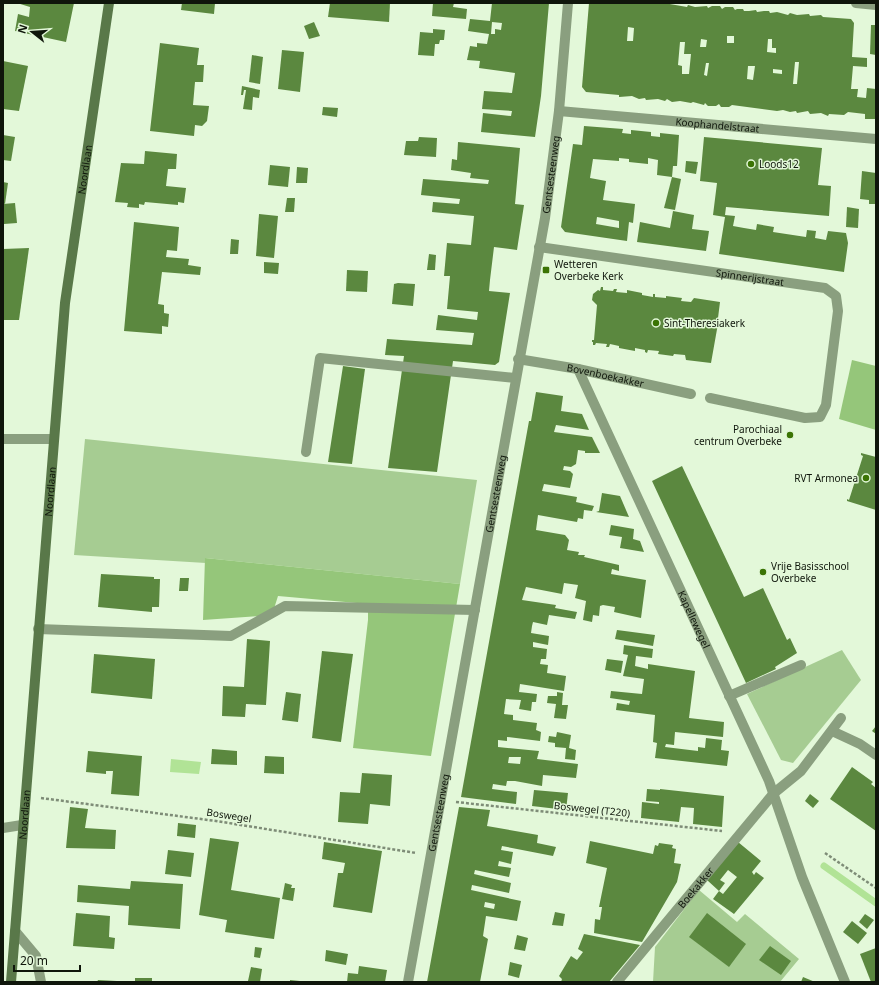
<svg xmlns="http://www.w3.org/2000/svg" width="879" height="985" viewBox="0 0 879 985" font-family="'Noto Sans',sans-serif">
<style>
.green{fill:#a6cc92}
.forest{fill:#95c67a}
.water{fill:#b1e396}
.lines{fill:none;stroke-linecap:round;stroke-linejoin:round}
.stream{stroke:#b1e396;stroke-width:7}
.building{fill:#5b883f;fill-rule:evenodd}
.path{stroke:#7e8c77;stroke-width:2.5;stroke-dasharray:3 2;stroke-linecap:butt}
.lane{stroke:#8a9f7f;stroke-width:10}
.street{stroke:#8a9f7f;stroke-width:10}
.secondary{stroke:#597849;stroke-width:10}
.poi-dot{fill:#3b7404;stroke:#e3f8d9;stroke-width:1.5}
.labels{text-anchor:middle;stroke-width:3;stroke-linejoin:round;paint-order:stroke}
.street-label{font-size:10px;fill:#0f160b;stroke:#e3f8d9}
.poi-label{font-size:10px;fill:#0f160b;stroke:#e3f8d9;text-anchor:start}
</style>
<rect width="100%" height="100%" fill="#e3f8d9"/>
<g class="green">
<path d="M85,439L477,480L460,584L205,558L206,563L74,555Z"/>
<path d="M842,650L861,680L793,763L781,760L747,694Z"/>
<path d="M699,890L737,922L745,914L799,959L780,982H653L655,947Z"/>
</g>
<g class="forest">
<path d="M852,360L876,366V430L839,419Z"/>
<path d="M205,558L460,584L431,756L353,748L368,620V604L278,596L272,615L203,620Z"/>
</g>
<path class="water" d="M171,759L201,762L199,774L170,772Z"/>
<g class="lines">
<path class="stream" d="M824,866L876,903"/>
</g>
<g class="building">
<path d="M17,3H74L66,42L15,31L18,14L29,17L30,7Z"/>
<path d="M182,3H215L214,14L181,10Z"/>
<path d="M330,3H390L389,22L328,17Z"/>
<path d="M433,3H454L453,7L467,9L466,19L432,16Z"/>
<path d="M492,3H549L541,96L535,137L481,132L483,113L511,116L512,111L482,109L484,91L512,93L515,73L479,68L480,61L467,60L470,46L477,47V43L487,44L489,34L468,31L470,19L490,21ZM492,22L502,23L501,30L495,29V34H491Z"/>
<path d="M589,3H664L687,7L688,5L695,7L707,6L708,8L712,6H720L722,9L725,7H733L735,10L737,9H743L744,11H749L756,10L757,12L764,11H769L770,13L777,12L788,15L790,13L797,15L809,14L810,16L821,15L823,17L851,19L854,23L852,57L867,58V67L853,66L851,89H858L857,97L866,98L867,88L876,89V119H865V114L848,112L844,115L829,114L828,116L821,113L810,114L808,111L797,113L796,111L790,112L783,110L777,111L732,105L729,107H721L719,104L716,106H708L705,103L704,105L693,102L691,103L680,101L672,102L667,99L665,101L658,99L646,100L645,98L639,99L632,96L619,97V95L586,92L582,87ZM628,27L634,28L633,41H627ZM727,36H734V43H727ZM701,39L707,40L706,47H700ZM768,39H772V48H776V53L767,52ZM680,42H685L684,54H691L689,74H682V66L678,65ZM795,62H799L797,84H793ZM706,63H709L707,76L704,75ZM748,66H755L753,80L747,79ZM773,69L782,70V74L773,73Z"/>
<path d="M314,22L320,36L309,39L304,26Z"/>
<path d="M871,25H876V55L870,54Z"/>
<path d="M433,29L445,30L444,40H440L439,44H435L434,56L418,55L420,32L433,33Z"/>
<path d="M160,43L199,48L197,65H204L203,82H195L193,105L209,106L207,121L202,126L195,125L194,136L150,131Z"/>
<path d="M282,50L304,52L300,92L278,89Z"/>
<path d="M252,55L263,57L260,84L249,82Z"/>
<path d="M3,61L28,66L19,111L3,109Z"/>
<path d="M242,86L260,90L259,98L253,97L252,110L243,109L246,90H244L243,95H241Z"/>
<path d="M323,107L338,108L337,117L322,115Z"/>
<path d="M584,126L623,129L622,133L631,134V130L651,132V136L660,137V133L679,135L677,166H673L672,177L657,175L658,160L648,158V164L629,162V159L619,158V161L593,159L590,178L606,181L603,200L635,204L633,223L629,222L627,241L565,232L561,227L573,144L582,145ZM597,217L619,221V228L596,224Z"/>
<path d="M3,135L15,137L11,161L3,160Z"/>
<path d="M419,137L437,138L436,157L404,155L406,141H418Z"/>
<path d="M704,137L822,148L818,185L831,186L829,216L726,207L725,215L735,216L733,226L744,228L756,230L757,224L774,227L773,232L806,237L807,230L816,231L815,238L826,240L828,231L846,233L848,243L844,272L719,254L725,217L713,215L717,183L700,181Z"/>
<path d="M458,142L520,148L515,204L524,205L517,250L494,247L490,280L489,291L510,293L499,362L495,365L453,361L437,472L388,468L404,356L385,355L387,339L472,345L474,333L436,330L438,315L477,320L478,312L447,309L450,276H444L447,243L471,245L474,216L432,212L433,202L459,204L460,199L421,195L423,179L488,184L489,180L470,178L471,173L451,170L452,159L457,160Z"/>
<path d="M145,151L177,154L176,169H168L166,186L186,188L184,203L178,202V205L145,202L144,205L139,204V208L127,207L128,203L115,202L121,163L144,164Z"/>
<path d="M686,161L698,162L696,174L685,172Z"/>
<path d="M270,165L290,167L288,187L268,185Z"/>
<path d="M297,167L308,168L307,183H296Z"/>
<path d="M862,171L876,173V204H869V200L860,199Z"/>
<path d="M672,177L681,179L675,210L664,208Z"/>
<path d="M3,182L8,183L5,204L3,203Z"/>
<path d="M287,198H295L294,212H285Z"/>
<path d="M15,203L17,223L4,224L3,204Z"/>
<path d="M847,207L859,209L858,228L846,227Z"/>
<path d="M673,211L694,215L692,229L709,231L706,251L637,242L640,222L670,228Z"/>
<path d="M259,214L278,216L274,258L256,256Z"/>
<path d="M134,222L179,227L177,251L167,250L166,257L189,259L188,265L201,267L200,275L162,272L158,304L164,305V313L169,314L168,327L162,326V334L124,331Z"/>
<path d="M231,239L239,240L238,254H230Z"/>
<path d="M29,248L19,320H3V249Z"/>
<path d="M429,254L436,255L435,270H427Z"/>
<path d="M264,262L279,263L278,274L264,273Z"/>
<path d="M347,270L368,271L367,292L346,291Z"/>
<path d="M398,283L415,284L413,306L392,304L394,284Z"/>
<path d="M601,287H603V290L613,291L614,289H617L616,292L627,293V290L642,293V295L653,297V294H655V297L666,298V296L682,298L681,301L691,302L694,298L720,302L718,318H719L711,363L686,360L685,355L674,354L673,356L658,354L659,351L648,350L647,353L645,352V350L635,348V351L619,348V346L610,344L609,347H606L607,344L596,343L595,345H593V342H592V340H594L597,305L592,300L593,294L598,290L600,291Z"/>
<path d="M343,366L365,369L352,464L328,462Z"/>
<path d="M536,392L563,396L561,411L582,414L589,430L556,425L554,432L592,437L600,453H585V451L578,450L576,464L571,467L564,466L563,470L570,471L573,474L570,488L544,484L542,491L577,497L576,502L594,506L592,511L584,510L583,519L578,518L577,522L538,515L536,530L565,535L569,540L567,550L579,552L578,555H585L584,557L619,565V571L612,569L611,574L646,580L641,618L614,612L615,607L603,605L600,606L599,616L593,615L592,622L583,620L586,601L575,598L578,585L564,583L562,594L526,587L522,600L556,605L555,608L577,612L575,619L549,615L547,625L533,622L532,626L531,633L549,636L548,645L533,642V647L547,649L546,659H541L540,664L548,665L547,673L566,676L564,691L520,684L519,692L537,694L536,702H532L531,711L519,709L521,700L506,699L504,714L513,715V720L537,723L536,730L541,732L540,741L507,737V741L498,740V747L539,751L537,759L578,764L576,778L543,775L542,786L515,781H507L506,786L493,784L492,789L517,792L516,804L461,797L529,421H531ZM509,757H521L520,764L508,763Z"/>
<path d="M861,453L876,457V510L847,501V499L849,500L863,456L861,455Z"/>
<path d="M682,466L744,597L763,588L787,640L790,638L797,653L775,667L776,669L746,683L652,481Z"/>
<path d="M602,493L620,496L629,517L596,512L599,511Z"/>
<path d="M611,525L634,529L633,539L640,541L644,552L620,548L622,537L609,535Z"/>
<path d="M101,574L154,577V579H160L159,607H152V612L98,607Z"/>
<path d="M180,578H189L188,591H179Z"/>
<path d="M617,630L655,635L653,646L615,639Z"/>
<path d="M247,639L270,641L266,705L246,704L245,717L222,716L223,686L244,687Z"/>
<path d="M624,645L653,649L652,658L636,656L635,666L648,669V664L695,671L689,718L724,722L723,737L675,732L674,745L666,744L665,747L698,751V747L705,748L706,738L722,740L721,750L729,751L727,766L655,758L657,743L653,742L655,715L616,710L617,703L629,705L630,701L610,698L611,691L642,694L644,679L623,676L628,655L623,654Z"/>
<path d="M322,651L353,654L341,742L312,738Z"/>
<path d="M94,654L155,659L152,699L91,693Z"/>
<path d="M607,659L623,661L621,673L605,670Z"/>
<path d="M286,692L301,694L298,722L282,720Z"/>
<path d="M557,692L563,693L562,705H568L566,719L554,718L556,704L547,703L548,696H557Z"/>
<path d="M876,726V734L872,731Z"/>
<path d="M557,732L571,735L569,748L576,750L575,760L565,759L566,748L555,747V743L548,742L549,736L556,737Z"/>
<path d="M212,749L237,751V765L211,764Z"/>
<path d="M88,751L142,756L139,796L111,794L113,771H106V774L86,772Z"/>
<path d="M265,756L284,757V774L264,773Z"/>
<path d="M852,767L873,782L871,784L876,788V831L830,799Z"/>
<path d="M362,773L392,775L390,806L370,804L368,824L338,822L340,792L360,793Z"/>
<path d="M647,789L660,790V789L724,796L722,827L693,824L694,808L681,807L679,822L641,818L642,802L659,804V802L646,801Z"/>
<path d="M534,790L568,793L566,810L532,806Z"/>
<path d="M810,794L819,801L813,808L805,801Z"/>
<path d="M70,807L88,809L85,828L116,830L115,849L66,848Z"/>
<path d="M459,807L490,810L487,826L538,835L537,843L556,847L553,856L502,846L501,850L513,852L511,864L499,861L498,866L511,868L509,877L475,870L474,874L511,883L509,893L472,885L471,890L521,901L517,921L486,916L483,936L488,939L480,982H427ZM485,902L495,904L494,909L484,907Z"/>
<path d="M178,823L196,825L195,838L177,836Z"/>
<path d="M210,838L239,842L231,890L280,898L274,939L225,932L227,920L199,915Z"/>
<path d="M590,841L653,854L655,845L658,846L659,843L673,845L672,848L676,849L674,863L681,864L677,882L642,942L594,933L595,919L600,920L602,907H599L607,868L586,863Z"/>
<path d="M324,842L382,851L372,913L333,907L338,873H343L345,863L322,859Z"/>
<path d="M738,842L761,861L752,872L754,875L756,872L764,878L734,914L713,899L719,891L723,894L737,877L728,870L720,880L725,883L719,891L707,880Z"/>
<path d="M168,850L194,853L191,877L165,874Z"/>
<path d="M131,881L183,884L180,929L128,925L129,906L77,902L78,885L130,889Z"/>
<path d="M285,883L292,885L291,888H295L293,901L282,899Z"/>
<path d="M555,912L565,914L563,926L552,925Z"/>
<path d="M76,913L110,916L109,937L115,938L114,949L73,946Z"/>
<path d="M707,913L746,944L729,967L689,937Z"/>
<path d="M865,914L874,920L867,929L859,922Z"/>
<path d="M852,921L867,933L858,944L843,932Z"/>
<path d="M584,934L609,939L640,945L609,982H561L562,979L559,976L571,956L577,960L583,952L578,949Z"/>
<path d="M517,935L528,938L525,951L514,949Z"/>
<path d="M770,946L791,961L781,975L759,960Z"/>
<path d="M255,947L262,948L260,958L254,957Z"/>
<path d="M876,948V982H871L860,954Z"/>
<path d="M326,950L348,954L346,965L325,961Z"/>
<path d="M510,962L522,965L519,978L508,975Z"/>
<path d="M359,966L387,970L385,982H347L348,973L358,974Z"/>
<path d="M251,967L262,969L260,982L248,981Z"/>
<path d="M803,977L815,982H801Z"/>
<rect x="135" y="978" width="17" height="4"/>
<path d="M98,980L117,981V982H97Z"/>
<path d="M290,980L300,981V982H290Z"/>
</g>
<g class="lines">
<g class="path">
<path d="M41,798L216,821L416,853"/>
<path d="M456,802L722,831"/>
<path d="M825,853L876,888"/>
</g>
<g class="lane">
<path d="M3,439H53"/>
<path d="M306,452L320,358L515,378"/>
<path d="M38,629L231,636L285,606L475,610"/>
<path d="M729,696L801,665"/>
</g>
<g class="street">
<path d="M856,3L876,5"/>
<path id="s1" d="M559,111L876,139"/>
<path id="s2" d="M539,247L825,288L836,296L838,311L826,405L820,417L805,418L710,398"/>
<path id="s3" d="M518,359L578,369L691,394"/>
<path id="s4" d="M578,369L769,781L802,877L845,982"/>
<path d="M832,731L860,744L876,755"/>
<path d="M3,828L22,825"/>
<path d="M15,931L36,956L41,982"/>
<path id="s5" d="M408,982L545,218L559,111L568,3"/>
<path id="s6" d="M617,982L774,793L801,771L841,718"/>
</g>
<path class="secondary" id="s7" d="M11,982L65,303L109,3"/>
</g>
<g class="poi-dot">
<circle cx="751" cy="164" r="4"/>
<rect x="542" y="266" width="8" height="8" rx="2"/>
<circle cx="656" cy="323" r="4"/>
<circle cx="790" cy="435" r="4"/>
<circle cx="866" cy="478" r="4"/>
<circle cx="763" cy="572" r="4"/>
</g>
<g class="labels">
<g class="street-label">
<text dy="4" stroke="none"><textPath href="#s1" startOffset="159">Koophandelstraat</textPath></text>
<text dy="4" stroke="none"><textPath href="#s7" startOffset="816">Noordlaan</textPath></text>
<text dy="4" stroke="none"><textPath href="#s5" startOffset="820">Gentsesteenweg</textPath></text>
<text dy="4" stroke="none"><textPath href="#s2" startOffset="213">Spinnerijstraat</textPath></text>
<text dy="4" stroke="none"><textPath href="#s3" startOffset="89">Bovenboekakker</textPath></text>
<text dy="4" stroke="none"><textPath href="#s7" startOffset="492">Noordlaan</textPath></text>
<text dy="4" stroke="none"><textPath href="#s5" startOffset="496">Gentsesteenweg</textPath></text>
<text dy="4" stroke="none"><textPath href="#s4" startOffset="276">Kapellewegel</textPath></text>
<text transform="translate(592 809) rotate(6)" y="4">Boswegel (T220)</text>
<text dy="4" stroke="none"><textPath href="#s5" startOffset="172">Gentsesteenweg</textPath></text>
<text dy="4" stroke="none"><textPath href="#s7" startOffset="168">Noordlaan</textPath></text>
<text transform="translate(229 815) rotate(9)" y="4">Boswegel</text>
<text dy="4" stroke="none"><textPath href="#s6" startOffset="123">Boekakker</textPath></text>
</g>
<g class="poi-label">
<text x="759" y="168">Loods12</text>
<text x="554" y="268">Wetteren<tspan x="554" dy="12">Overbeke Kerk</tspan></text>
<text x="664" y="327">Sint-Theresiakerk</text>
<text x="782" y="433" text-anchor="end">Parochiaal<tspan x="782" dy="12">centrum Overbeke</tspan></text>
<text x="858" y="482" text-anchor="end">RVT Armonea</text>
<text x="771" y="570">Vrije Basisschool<tspan x="771" dy="12">Overbeke</tspan></text>
</g>
</g>
<rect width="879" height="985" fill="none" stroke="#0f160b" stroke-width="8"/>
<g transform="translate(32 32) rotate(287)" stroke="#e3f8d9" stroke-width="3" paint-order="stroke">
<path d="M0-3L7 15L0 10L-7 15Z" fill="#0f160b"/>
<text y="-6" font-size="11" font-weight="bold" text-anchor="middle" fill="#0f160b">N</text>
</g>
<path d="M14 965v6h66v-6" fill="none" stroke="#0f160b" stroke-width="2"/>
<text x="20" y="965" font-size="12" fill="#0f160b" stroke="#e3f8d9" stroke-width="3" paint-order="stroke">20 m</text>
</svg>
